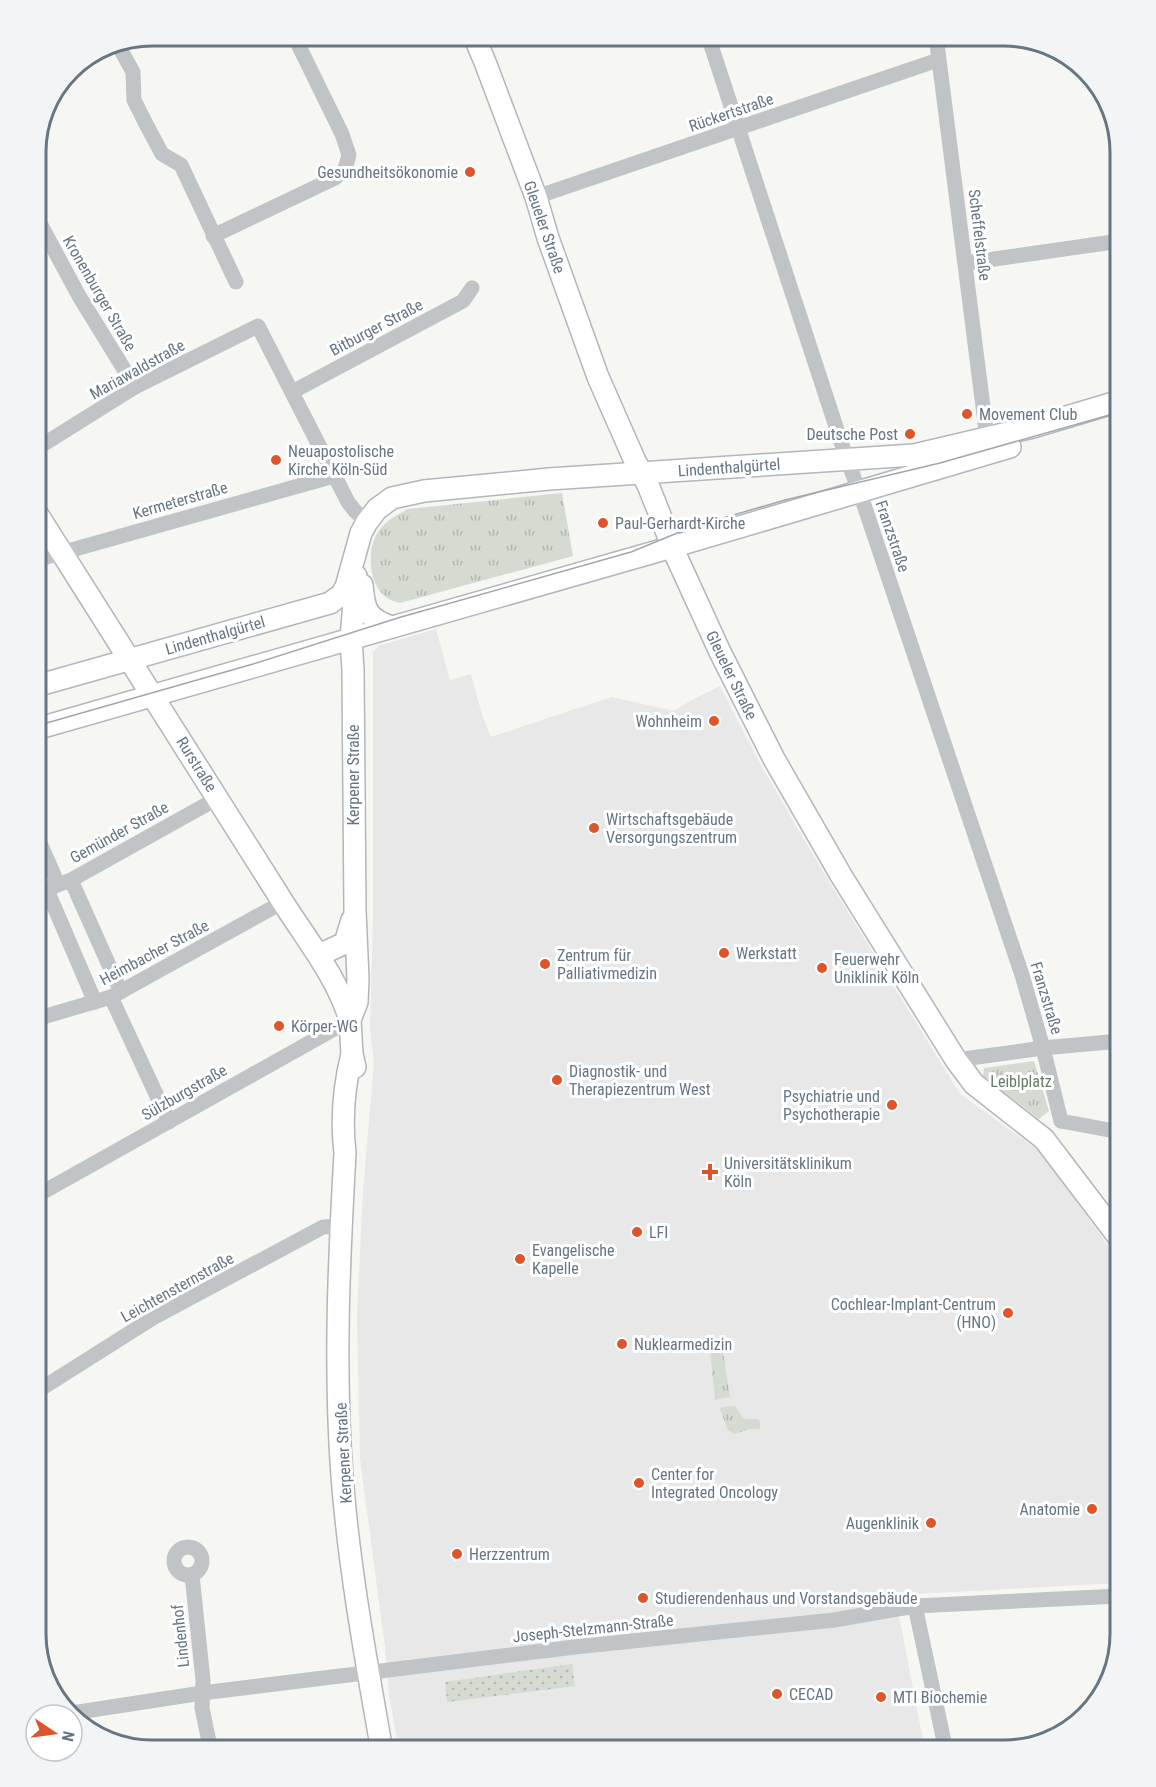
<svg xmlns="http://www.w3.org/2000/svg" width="1156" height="1787" viewBox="0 0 1156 1787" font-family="'Roboto Condensed',sans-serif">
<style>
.built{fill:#e7e8e7}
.grass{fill:url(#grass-dots)}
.park{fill:url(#park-tufts)}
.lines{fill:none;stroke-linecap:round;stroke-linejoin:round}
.secondary-casing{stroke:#b2b7bc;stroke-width:24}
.street{stroke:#c0c4c7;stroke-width:15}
.secondary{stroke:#fff;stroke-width:21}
.tram{stroke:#a1a7ac;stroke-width:1.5}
.poi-dot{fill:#de552b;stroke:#fff;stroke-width:2}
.labels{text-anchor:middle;stroke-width:6;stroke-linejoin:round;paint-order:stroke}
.street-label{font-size:16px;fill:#667683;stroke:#fff}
.poi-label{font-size:16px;fill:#667683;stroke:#fff;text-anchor:start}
.park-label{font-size:16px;fill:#697b65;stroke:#fff}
.rim{fill:none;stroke:#667683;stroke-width:3}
</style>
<defs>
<pattern id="grass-dots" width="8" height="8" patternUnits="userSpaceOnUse" patternTransform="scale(1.5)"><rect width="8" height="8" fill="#d6dbd2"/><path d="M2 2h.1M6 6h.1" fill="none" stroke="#b1b6b0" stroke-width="1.8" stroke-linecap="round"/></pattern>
<pattern id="park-tufts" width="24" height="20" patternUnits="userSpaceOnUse" patternTransform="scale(1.5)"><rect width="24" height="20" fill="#d6dbd2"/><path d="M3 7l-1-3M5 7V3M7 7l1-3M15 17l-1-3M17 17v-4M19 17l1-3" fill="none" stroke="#b1b6b0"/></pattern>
</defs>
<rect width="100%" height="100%" fill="#f6f6f3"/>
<path class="built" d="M436,629L450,680L471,674L482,715L491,737L612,697L674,711L690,701L720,686L763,769L819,865L960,1094L1042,1153L1120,1262V1583L895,1595L925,1751H399L389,1694L385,1647L360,1458L357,1317L363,1191L374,1063L370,1028L373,918V653L378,646Z"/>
<path class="grass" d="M572,1664L575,1686L447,1702L445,1682Z"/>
<g class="park">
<path d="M562,493L573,556L400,603C392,601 385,598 380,591C368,576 368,547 378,532C385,521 397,515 408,509Z"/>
<path d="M1034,1061L1049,1111L1039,1119L983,1076L984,1068Z"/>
<path d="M718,1345L722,1346L730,1397L715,1400L710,1350Z"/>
<path d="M735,1406L744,1419H757L760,1421V1429H750L734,1434L728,1430L720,1409L722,1407Z"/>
</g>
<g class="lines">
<g class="secondary-casing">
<g id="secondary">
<path d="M474,36L485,62L536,197L548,238L598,377L635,461L648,485L677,558L720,652L774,759L842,877L956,1060L974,1084L1044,1139L1120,1239"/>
<path d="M36,512L286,907C310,944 337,978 350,1020"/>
<path d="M362,585C364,610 367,619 392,627"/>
<path d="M36,686L330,603L341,595L346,587L361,533L367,522L377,509L392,498L424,491L549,479L914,455L1033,427L1120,401"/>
<path d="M36,729L672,547L1010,447"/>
<path d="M319,955L345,943L352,920"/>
<path d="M352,1054C344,1086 341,1119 345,1153C339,1260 334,1368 342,1476C349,1568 366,1660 382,1751"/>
<path d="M355,1067L352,1054L350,1020L357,1002L358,979L355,911L353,670L351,639L356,576"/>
</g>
</g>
<g class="street">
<path d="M708,36L843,448L864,505L1022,975L1043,1048L1061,1121"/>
<path d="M936,36L987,438"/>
<path d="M117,43L133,72L134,100L146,124L162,154L181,165L236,282"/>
<path d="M536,197L938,60"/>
<path d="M36,216L79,296L135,387"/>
<path d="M213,236L335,178L345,169L349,155L342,134L294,36"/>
<path d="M966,263L1120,241"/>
<path d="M292,392L463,301L472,288"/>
<path d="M36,449L135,387L258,326L348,502L355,511L367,522"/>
<path d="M36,560L334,476"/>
<path d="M1120,569L1117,458L1120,424"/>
<path d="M36,834L58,884"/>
<path d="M71,880L121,992"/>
<path d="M47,890L95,1002"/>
<path d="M36,893L71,880L218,798"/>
<path d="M111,997L169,1122"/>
<path d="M36,1019L111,997L283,902"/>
<path d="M956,1060L1043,1048L1120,1041"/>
<path d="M1061,1121L1120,1132"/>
<path d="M36,1196L350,1020"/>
<path d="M36,1392L153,1318L323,1227L341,1226"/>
<circle cx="188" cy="1561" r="14"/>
<path d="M192,1575L203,1680L202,1708L211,1751"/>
<path d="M915,1606L946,1751"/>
<path d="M72,1713L202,1693L575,1647L834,1620L915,1606L1120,1596"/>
</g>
<use href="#secondary" class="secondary"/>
<g class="tram">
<path d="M36,726L253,664L401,617L631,552L692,527L785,500L940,463L1120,412"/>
<path d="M43,1662L51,1689"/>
</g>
</g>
<g class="poi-dot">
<circle cx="470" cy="172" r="6"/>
<circle cx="967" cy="414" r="6"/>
<circle cx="910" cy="434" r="6"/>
<circle cx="276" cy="460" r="6"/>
<circle cx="603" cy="523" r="6"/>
<circle cx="714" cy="721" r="6"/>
<circle cx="594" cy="828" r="6"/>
<circle cx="724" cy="953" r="6"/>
<circle cx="545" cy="964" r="6"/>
<circle cx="822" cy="968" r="6"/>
<circle cx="279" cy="1026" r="6"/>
<circle cx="557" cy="1080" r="6"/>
<circle cx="892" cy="1105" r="6"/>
<path d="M707 1163h6v6h6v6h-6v6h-6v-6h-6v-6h6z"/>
<circle cx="637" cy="1232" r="6"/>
<circle cx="520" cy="1259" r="6"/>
<circle cx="1008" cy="1313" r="6"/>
<circle cx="622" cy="1344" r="6"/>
<circle cx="639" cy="1483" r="6"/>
<circle cx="1092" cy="1509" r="6"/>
<circle cx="931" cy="1523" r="6"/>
<circle cx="457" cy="1554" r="6"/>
<circle cx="643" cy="1598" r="6"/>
<circle cx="777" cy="1694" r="6"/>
<circle cx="881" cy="1697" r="6"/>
</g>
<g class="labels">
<g class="street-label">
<text transform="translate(731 112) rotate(-19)" y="6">Rückertstraße</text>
<text transform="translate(545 227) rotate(71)" y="6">Gleueler Straße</text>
<text transform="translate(980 235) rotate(83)" y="6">Scheffelstraße</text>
<text transform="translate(100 293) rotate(60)" y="6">Kronenburger Straße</text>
<text transform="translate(376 327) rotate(-28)" y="6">Bitburger Straße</text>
<text transform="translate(137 369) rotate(-29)" y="6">Mariawaldstraße</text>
<text transform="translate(729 467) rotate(-4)" y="6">Lindenthalgürtel</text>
<text transform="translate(180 500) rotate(-16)" y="6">Kermeterstraße</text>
<text transform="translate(893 536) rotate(71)" y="6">Franzstraße</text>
<text transform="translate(215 635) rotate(-16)" y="6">Lindenthalgürtel</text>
<text transform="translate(732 675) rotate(64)" y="6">Gleueler Straße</text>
<text transform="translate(197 764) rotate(58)" y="6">Rurstraße</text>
<text transform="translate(353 775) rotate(-90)" y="6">Kerpener Straße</text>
<text transform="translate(119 832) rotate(-29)" y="6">Gemünder Straße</text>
<text transform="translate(154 952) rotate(-28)" y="6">Heimbacher Straße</text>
<text transform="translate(1047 998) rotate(73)" y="6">Franzstraße</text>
<text transform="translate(184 1092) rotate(-30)" y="6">Sülzburgstraße</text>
<text transform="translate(177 1287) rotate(-29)" y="6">Leichtensternstraße</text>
<text transform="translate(343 1453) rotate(-93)" y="6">Kerpener Straße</text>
<text transform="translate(593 1628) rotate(-6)" y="6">Joseph-Stelzmann-Straße</text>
<text transform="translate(180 1636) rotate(-96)" y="6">Lindenhof</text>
</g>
<g class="poi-label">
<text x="458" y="178" text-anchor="end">Gesundheitsökonomie</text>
<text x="979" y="420">Movement Club</text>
<text x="898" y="440" text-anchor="end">Deutsche Post</text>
<text x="288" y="457">Neuapostolische<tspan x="288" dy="18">Kirche Köln-Süd</tspan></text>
<text x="615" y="529">Paul-Gerhardt-Kirche</text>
<text x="702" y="727" text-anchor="end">Wohnheim</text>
<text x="606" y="825">Wirtschaftsgebäude<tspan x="606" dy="18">Versorgungszentrum</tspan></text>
<text x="736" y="959">Werkstatt</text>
<text x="557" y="961">Zentrum für<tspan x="557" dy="18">Palliativmedizin</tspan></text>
<text x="834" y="965">Feuerwehr<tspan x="834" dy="18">Uniklinik Köln</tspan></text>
<text x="291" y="1032">Körper-WG</text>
<text x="569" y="1077">Diagnostik- und<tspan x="569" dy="18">Therapiezentrum West</tspan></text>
<text x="880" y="1102" text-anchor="end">Psychiatrie und<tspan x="880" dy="18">Psychotherapie</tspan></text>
<text x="724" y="1169">Universitätsklinikum<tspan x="724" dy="18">Köln</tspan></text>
<text x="649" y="1238">LFI</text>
<text x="532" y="1256">Evangelische<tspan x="532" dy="18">Kapelle</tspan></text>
<text x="996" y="1310" text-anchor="end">Cochlear-Implant-Centrum<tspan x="996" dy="18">(HNO)</tspan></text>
<text x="634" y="1350">Nuklearmedizin</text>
<text x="651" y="1480">Center for<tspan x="651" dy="18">Integrated Oncology</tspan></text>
<text x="1080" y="1515" text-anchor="end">Anatomie</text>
<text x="919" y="1529" text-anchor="end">Augenklinik</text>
<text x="469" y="1560">Herzzentrum</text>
<text x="655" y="1604">Studierendenhaus und Vorstandsgebäude</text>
<text x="789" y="1700">CECAD</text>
<text x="893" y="1703">MTI Biochemie</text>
</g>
<g class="park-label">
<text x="1021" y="1087">Leiblplatz</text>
</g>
</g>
<path d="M0 0H1156V1787H0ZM152 46H1004A106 106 0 0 1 1110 152V1634A106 106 0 0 1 1004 1740H152A106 106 0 0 1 46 1634V152A106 106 0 0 1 152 46Z" fill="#f3f4f5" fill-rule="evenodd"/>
<path class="rim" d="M152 46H1004A106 106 0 0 1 1110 152V1634A106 106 0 0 1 1004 1740H152A106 106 0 0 1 46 1634V152A106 106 0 0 1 152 46Z"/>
<g transform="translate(54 1733) rotate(103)"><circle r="28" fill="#ffffff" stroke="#c2c8cd" stroke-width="1.5"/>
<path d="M0-4.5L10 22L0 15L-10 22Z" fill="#de552b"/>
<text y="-9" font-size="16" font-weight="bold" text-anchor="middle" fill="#667683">N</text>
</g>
</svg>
